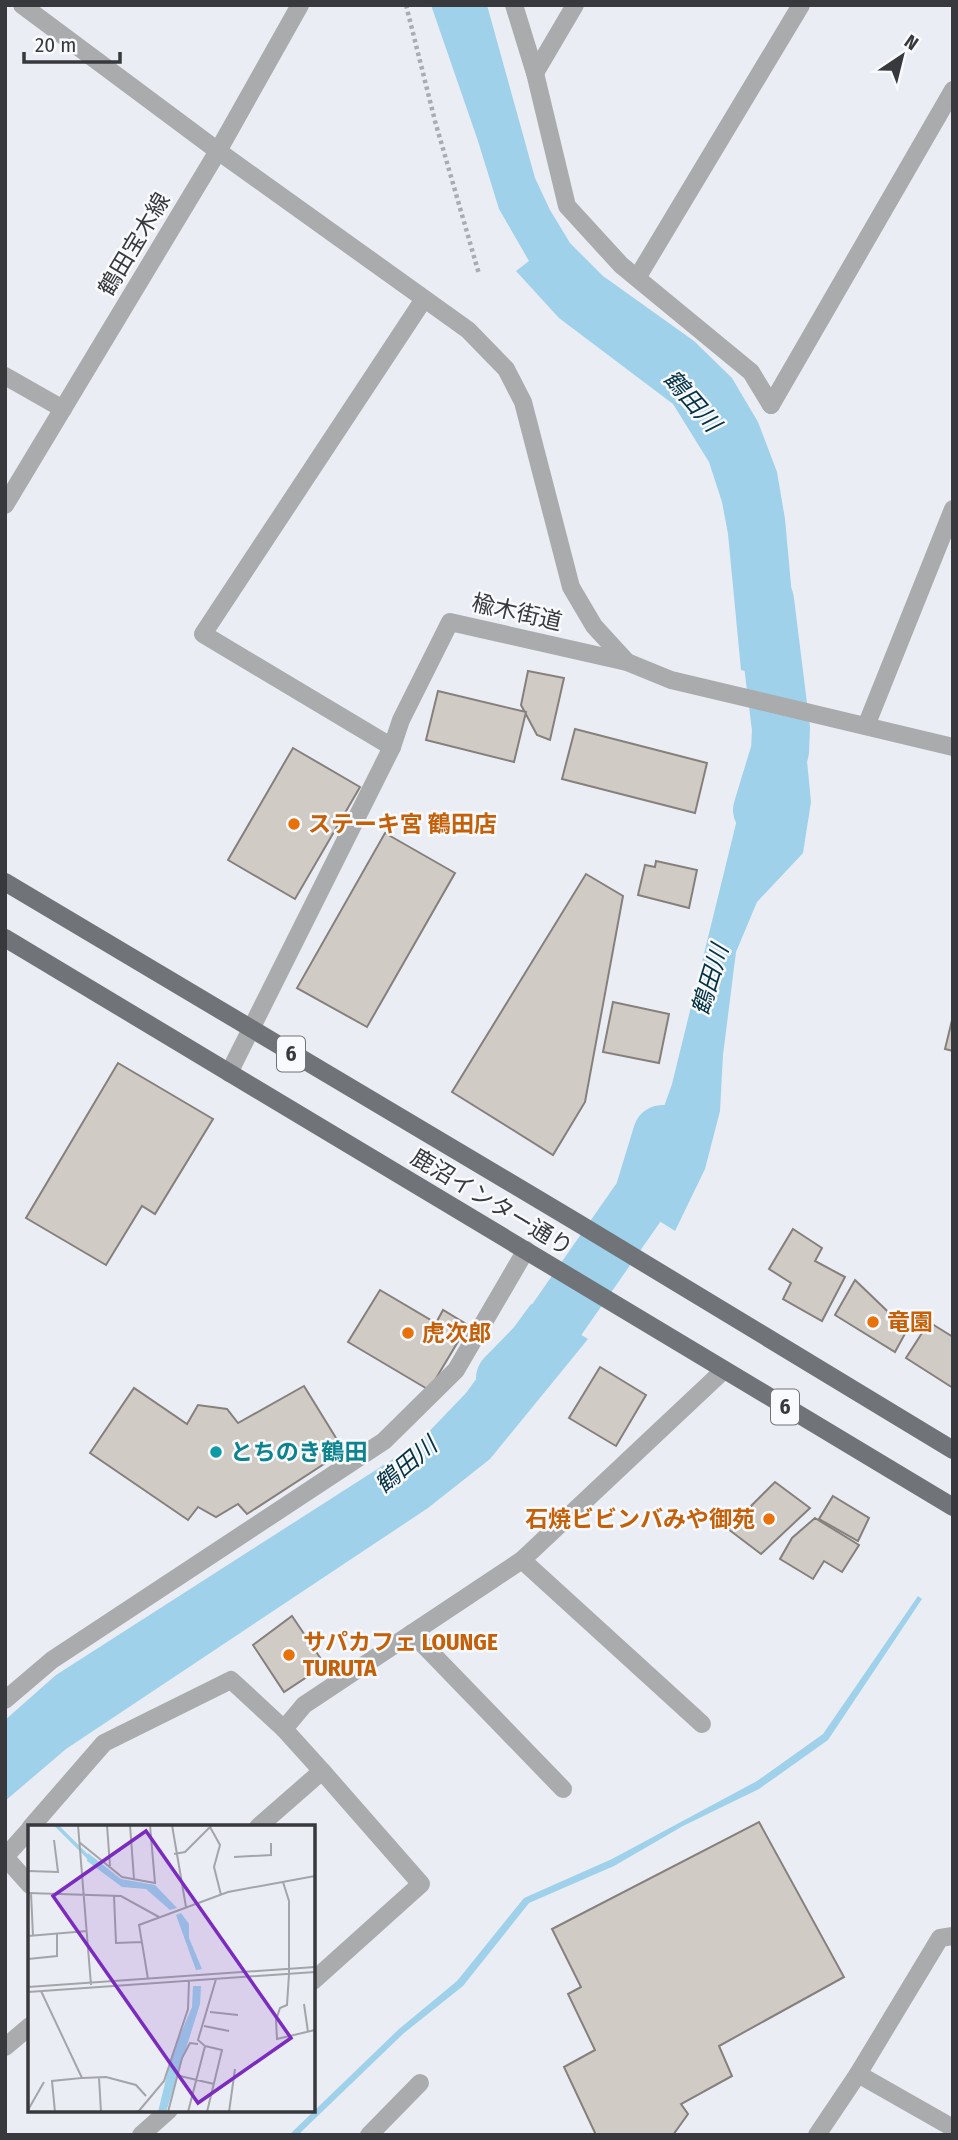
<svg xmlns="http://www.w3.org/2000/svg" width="958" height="2140" viewBox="0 0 958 2140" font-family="'Fira Sans Condensed','Noto Sans JP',sans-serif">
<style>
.water{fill:#9fd1eb}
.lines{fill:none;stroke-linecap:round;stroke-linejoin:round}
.river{stroke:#9fd1eb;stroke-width:58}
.building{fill:#d1cbc6;stroke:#86807c;stroke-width:2}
.path{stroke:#aaacb1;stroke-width:4.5;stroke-dasharray:3.5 3.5;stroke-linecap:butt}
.minor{stroke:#a9abad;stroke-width:18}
.major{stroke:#707478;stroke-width:18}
.food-dot{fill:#e8710a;stroke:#f9fafe;stroke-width:2.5}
.culture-dot{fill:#0f9aa8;stroke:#f9fafe;stroke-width:2.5}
.labels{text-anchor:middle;stroke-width:5;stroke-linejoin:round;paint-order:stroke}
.shield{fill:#f9fafe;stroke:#727376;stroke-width:2}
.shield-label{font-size:21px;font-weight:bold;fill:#38393c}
.street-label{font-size:23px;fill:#38393c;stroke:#f9fafe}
.food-label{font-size:23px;font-weight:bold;fill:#c56008;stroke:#f9fafe;text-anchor:start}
.culture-label{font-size:23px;font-weight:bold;fill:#0d838f;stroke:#f9fafe;text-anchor:start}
.water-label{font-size:24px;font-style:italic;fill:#053244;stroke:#f9fafe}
.inset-river{fill:none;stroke:#9fd1eb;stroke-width:3.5}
.inset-road{fill:none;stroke:#a3a5aa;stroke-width:2}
.view{fill:#7b2cbf;fill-opacity:0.15;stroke:#7b2cbf;stroke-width:3.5}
.inset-edge{fill:none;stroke:#38393c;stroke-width:3.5}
</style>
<rect width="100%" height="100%" fill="#ebedf4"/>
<g class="water">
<path d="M431,5H487L535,178L550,210L570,243L603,276L694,341L732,378L758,422L777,472L785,519L800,684L741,670L728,534L722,502L709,462L673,404L559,318L516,271L529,261L499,209L478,141Z"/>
<path d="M759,730L805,740L811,802L803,853L757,902L736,952L723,1055L720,1111L705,1169L675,1231L628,1201L643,1166L672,1084Z"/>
<path d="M531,1304L588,1339L490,1459L428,1508L66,1749L5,1801V1720L56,1675L418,1443L466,1393Z"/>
<path d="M918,1596L922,1599L828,1740L759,1789L683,1826L614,1866L529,1903L463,1986L404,2033L298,2135H289L399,2029L457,1981L524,1898L612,1859L757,1781L823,1734Z"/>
</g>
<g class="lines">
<g class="river">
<path d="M762,810L780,751L781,729L765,600"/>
<path d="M505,1378L551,1331L553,1325L643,1196L662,1134"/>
</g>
</g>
<g class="building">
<path d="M528,671L564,678L550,740L537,735L521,705Z"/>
<path d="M438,691L526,712L514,762L426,740Z"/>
<path d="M575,729L707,763L695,813L562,779Z"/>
<path d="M293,748L360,787L295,899L228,860Z"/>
<path d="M385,833L455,873L367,1027L297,988Z"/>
<path d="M656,861L697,870L689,908L638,895L645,865L655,867Z"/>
<path d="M586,874L623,896L585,1102L553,1155L452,1092Z"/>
<path d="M613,1002L669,1014L659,1063L603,1052Z"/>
<path d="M953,1016V1051L945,1049Z"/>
<path d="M118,1063L213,1119L155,1214L142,1206L106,1265L26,1218Z"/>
<path d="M793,1229L822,1248L815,1261L845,1277L822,1321L783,1299L791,1283L769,1269Z"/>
<path d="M855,1280L907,1330L895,1352L835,1315Z"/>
<path d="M380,1290L436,1323L443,1310L468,1325L429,1390L348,1342Z"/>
<path d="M929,1322L953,1337V1388L906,1358Z"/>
<path d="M600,1367L646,1395L616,1446L569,1418Z"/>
<path d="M304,1386L344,1451L247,1514L238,1504L216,1517L198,1507L188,1520L90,1453L134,1388L187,1424L198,1405L227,1409L238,1423Z"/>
<path d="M775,1482L810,1508L761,1554L728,1529Z"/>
<path d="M833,1496L869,1518L858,1541L819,1519Z"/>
<path d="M815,1518L859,1545L842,1572L824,1561L813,1579L780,1559L792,1538Z"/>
<path d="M292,1616L325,1665L284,1692L253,1645Z"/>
<path d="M759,1822L844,1977L719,2046L732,2076L681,2104L688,2114L673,2135H596L564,2067L595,2050L568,1994L581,1987L552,1929Z"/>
</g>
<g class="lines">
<path class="path" d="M406,5L435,121L479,274"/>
<g class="minor">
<path d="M22,5L218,151L468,330L506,369L523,402L571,587L594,626L627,662"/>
<path d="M514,5L535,73L567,206L621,265L751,372L771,405"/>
<path d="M535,73L575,5"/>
<path d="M637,278L801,5"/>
<path d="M5,376L63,409"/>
<path d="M771,405L953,90"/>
<path d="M5,505L218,151L300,5"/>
<path d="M866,726L953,509"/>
<path d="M392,747L203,634L424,299"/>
<path d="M229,1073L392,747L401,720L450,622L627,662L671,680L953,747"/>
<path d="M522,1560L702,1724"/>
<path d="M412,1633L563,1789"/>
<path d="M5,1700L52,1660L384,1441L456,1370L526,1250"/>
<path d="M31,1827L104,1743L231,1680L284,1729"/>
<path d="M258,1827L322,1771L284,1729L304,1705L522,1560L724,1370"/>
<path d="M5,1857L30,1829"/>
<path d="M5,1857L30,1885"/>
<path d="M313,1981L421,1884L322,1771"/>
<path d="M5,2047L30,2026"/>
<path d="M858,2074L953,2128"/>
<path d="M141,2135L169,2110"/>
<path d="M369,2135L420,2083"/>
<path d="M817,2135L858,2074L940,1938L953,1936"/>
</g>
<g class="major">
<path d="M5,882L578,1223L953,1450"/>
<path d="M5,938L953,1507"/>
</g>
</g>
<g class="food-dot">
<circle cx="294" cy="824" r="7"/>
<circle cx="873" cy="1322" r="7"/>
<circle cx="408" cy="1333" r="7"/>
<circle cx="769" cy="1519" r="7"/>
<circle cx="289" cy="1655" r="7"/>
</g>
<circle class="culture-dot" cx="216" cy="1452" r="7"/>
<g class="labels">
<g class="shield">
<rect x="277" y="1036.5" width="28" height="35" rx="5"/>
<rect x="771" y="1389.5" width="28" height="35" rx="5"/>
</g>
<g class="shield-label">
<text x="291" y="1061">6</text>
<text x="785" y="1414">6</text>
</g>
<g class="street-label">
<text transform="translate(134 244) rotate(-59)" y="8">鶴田宝木線</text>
<text transform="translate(517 612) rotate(13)" y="8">楡木街道</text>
<text transform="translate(492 1202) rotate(31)" y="8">鹿沼インター通り</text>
</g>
<g class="food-label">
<text x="308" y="832">ステーキ宮 鶴田店</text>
<text x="887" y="1330">竜園</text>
<text x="422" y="1341">虎次郎</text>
<text x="755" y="1527" text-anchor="end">石焼ビビンバみや御苑</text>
<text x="303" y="1650">サパカフェ LOUNGE<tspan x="303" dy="26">TURUTA</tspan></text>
</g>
<g class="culture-label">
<text x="230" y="1460">とちのき鶴田</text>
</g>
<g class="water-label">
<text transform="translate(692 401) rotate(49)" y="8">鶴田川</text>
<text transform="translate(710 980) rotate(-73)" y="8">鶴田川</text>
<text transform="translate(406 1465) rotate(-40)" y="8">鶴田川</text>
</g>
</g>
<g transform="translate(28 1825)">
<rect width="287" height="287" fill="#ebedf4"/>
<path d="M60,28L93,54L127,60L149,83L142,85L118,64L94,62L59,36ZM153,88L161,99V113L174,144L168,145L148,90ZM165,161H173L172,179L138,287H130L144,229L164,182Z" fill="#9fd1eb"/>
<path class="inset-river" d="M28,0L65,37"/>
<path class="inset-road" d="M50,0L63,160M79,0L82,41M102,0L106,54M144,0L158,82M182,2L192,20L186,42L193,70M51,17L94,52L127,58L122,0M146,29L157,27L183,1M206,32L243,30V18M0,46L30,47L26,15M255,57L261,76V149L259,180L252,183L248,195L249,214L287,205M0,68L93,71L131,92M3,68L5,111M86,71L88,118L114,117M0,111L59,106M0,134L29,131V109M120,154L111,100L200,67L287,51M0,162L287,142M13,166L54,253L24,256L27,287M0,167L287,147M276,179L280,207M182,187L210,190M176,201L201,206M177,221L194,225L179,287M152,251L186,259M54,253L78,252L108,260L118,271M71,253L73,287M0,285L16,257M110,287L136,256L160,184L161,156M140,287L154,233L162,218L170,219M160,287L177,221L170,215L188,154M201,287L207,244"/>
<path class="view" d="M118,6L263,213L170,278L25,71Z"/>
<rect width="287" height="287" class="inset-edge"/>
</g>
<rect width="958" height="2140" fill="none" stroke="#38393c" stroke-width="14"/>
<g transform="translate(902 56) rotate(35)" stroke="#f9fafe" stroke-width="5" paint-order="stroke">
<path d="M0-5L12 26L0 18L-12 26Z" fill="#38393c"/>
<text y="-10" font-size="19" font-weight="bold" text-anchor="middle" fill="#38393c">N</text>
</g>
<path d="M24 52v10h96v-10" fill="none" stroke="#38393c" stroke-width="3.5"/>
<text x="35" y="52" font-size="21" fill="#38393c" stroke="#f9fafe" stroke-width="5" paint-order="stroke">20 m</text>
</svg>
